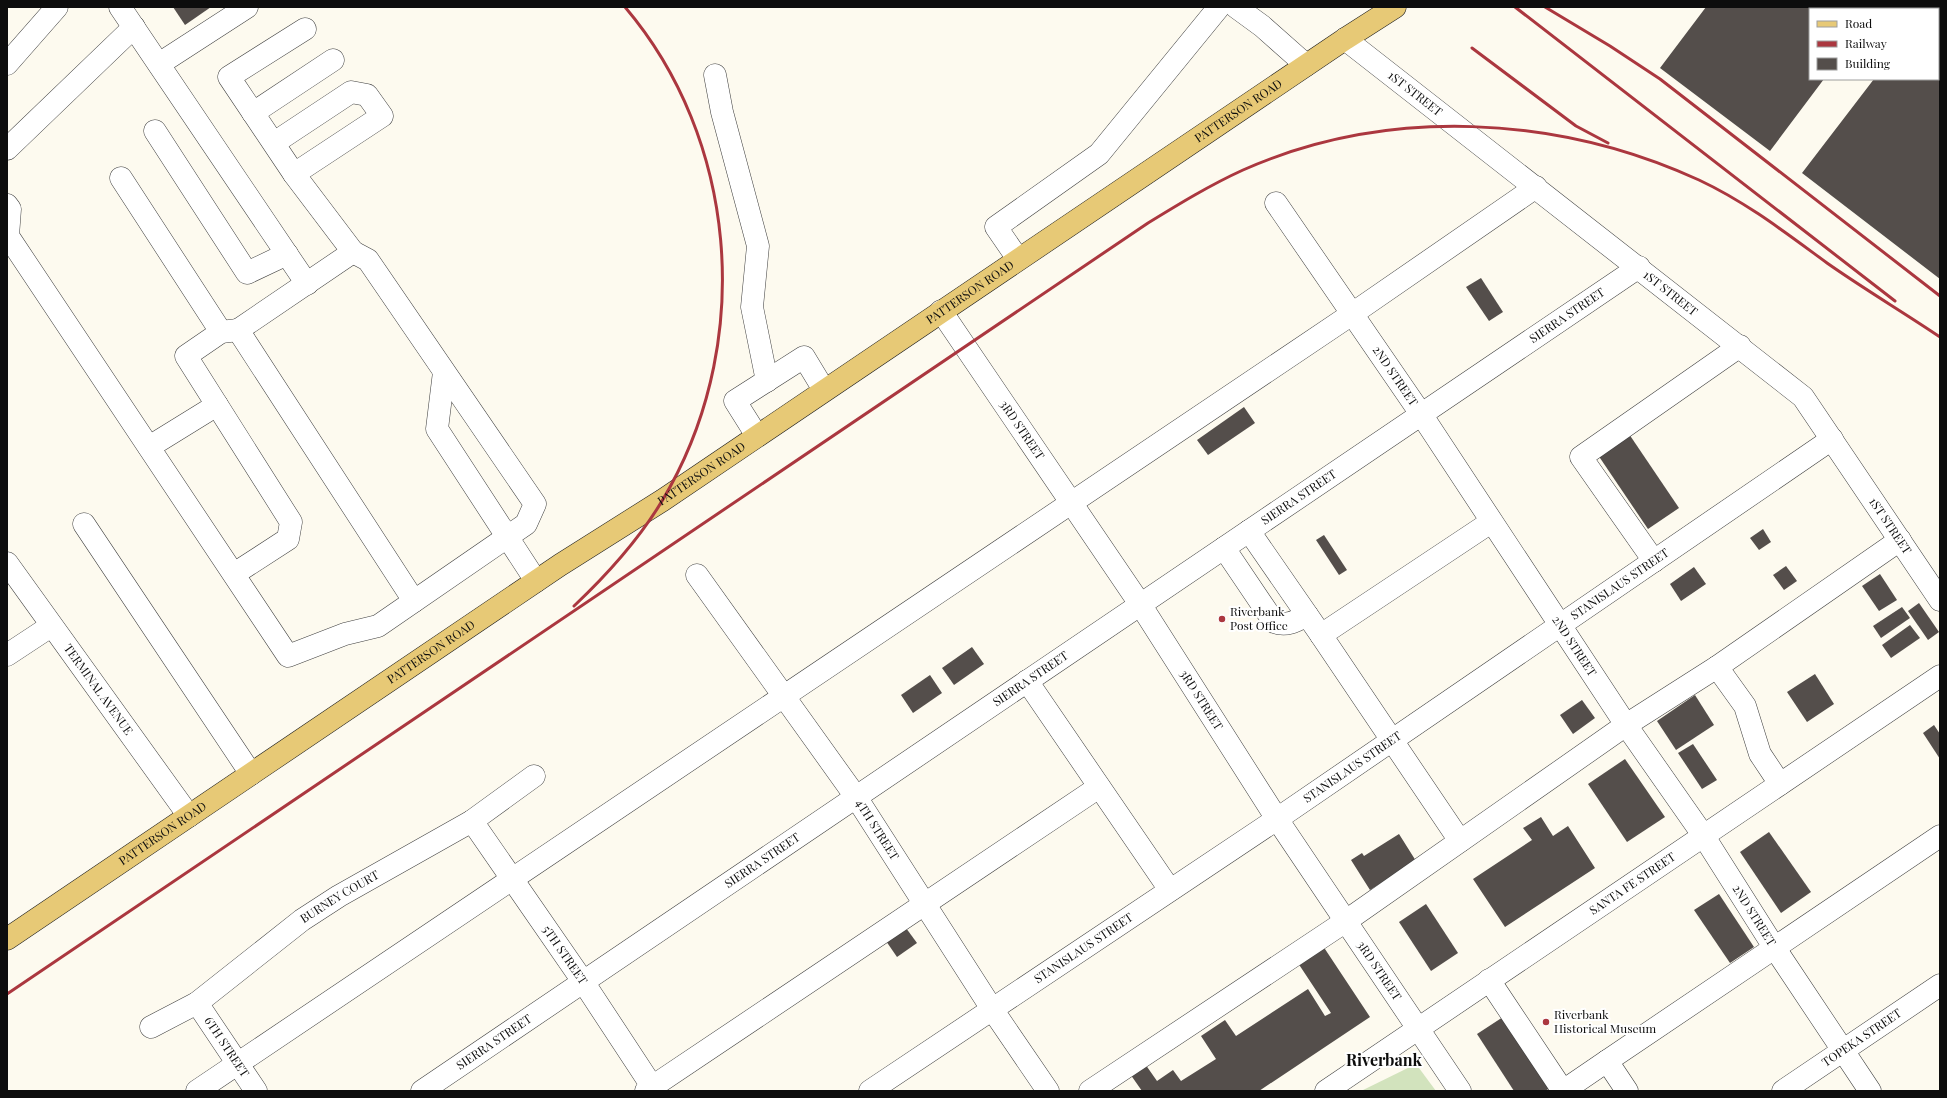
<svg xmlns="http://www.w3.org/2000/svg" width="1947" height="1098" viewBox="0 0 1947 1098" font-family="'Playfair Display',serif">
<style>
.green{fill:#d2e3bd}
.building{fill:#544e4b}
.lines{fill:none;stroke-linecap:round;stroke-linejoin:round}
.minor-casing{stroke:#404040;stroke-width:23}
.major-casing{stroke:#1e1e1e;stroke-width:23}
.minor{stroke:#fff;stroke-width:22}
.major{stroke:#e7c976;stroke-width:22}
.rail{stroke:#ab373f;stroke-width:3}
.poi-dot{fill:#ab373f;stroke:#fff;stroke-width:1.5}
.labels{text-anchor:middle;stroke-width:4;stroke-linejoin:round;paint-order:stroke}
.street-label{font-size:12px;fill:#0d0d0d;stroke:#fff}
.poi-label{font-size:12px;fill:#0d0d0d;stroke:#fff;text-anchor:start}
.district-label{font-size:16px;font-weight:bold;fill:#0d0d0d;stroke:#fff}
</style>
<rect width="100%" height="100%" fill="#fdfaef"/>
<path class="green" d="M1416,1064L1436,1091H1361Z"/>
<g class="building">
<path d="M173,7H211L185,25Z"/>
<path d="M1706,7H1874L1877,9H1810V79H1824L1770,151L1660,68Z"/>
<path d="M1938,54L1940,56V279L1802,173L1874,79H1938Z"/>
<path d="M1481,278L1503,312L1489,321L1466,287Z"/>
<path d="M1244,407L1255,423L1208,455L1197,440Z"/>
<path d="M1629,434L1679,508L1648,529L1598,455Z"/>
<path d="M1763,529L1771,542L1759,550L1750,538Z"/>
<path d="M1324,535L1347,570L1339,575L1316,540Z"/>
<path d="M1786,566L1797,581L1784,590L1773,575Z"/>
<path d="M1694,567L1706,584L1681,601L1670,584Z"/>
<path d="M1880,574L1897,600L1879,611L1862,586Z"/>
<path d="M1919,603L1939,632L1928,640L1908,611Z"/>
<path d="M1902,607L1910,618L1881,638L1873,626Z"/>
<path d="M1910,625L1920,638L1891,658L1882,645Z"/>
<path d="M972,647L984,664L954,685L942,668Z"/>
<path d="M1815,674L1834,704L1807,722L1787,692Z"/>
<path d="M930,675L942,693L913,713L901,695Z"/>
<path d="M1695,695L1714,725L1676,750L1657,721Z"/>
<path d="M1582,700L1595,718L1573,734L1560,715Z"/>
<path d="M1934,725L1940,734V759L1923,733Z"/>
<path d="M1693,744L1717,780L1702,789L1678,753Z"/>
<path d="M1625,759L1665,817L1627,842L1588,784Z"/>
<path d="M1541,817L1553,836L1568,826L1595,868L1505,927L1473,879L1532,840L1523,828Z"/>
<path d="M1769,832L1811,892L1781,913L1740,852Z"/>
<path d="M1399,834L1416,861L1370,890L1351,860L1362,853L1364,856Z"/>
<path d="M1719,894L1754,947L1730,963L1694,910Z"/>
<path d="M1426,904L1458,953L1431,971L1399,922Z"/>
<path d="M906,928L917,943L897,957L886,941Z"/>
<path d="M1321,943L1370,1017L1259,1091H1142L1128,1071L1143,1061L1157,1081L1173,1070L1181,1081L1216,1059L1201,1036L1225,1020L1236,1036L1308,989L1325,1016L1331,1013L1296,960Z"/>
<path d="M1503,1017L1550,1088L1545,1091H1514L1477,1034Z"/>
</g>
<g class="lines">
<g class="minor-casing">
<g id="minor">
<path d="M120,7L307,284"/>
<path d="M1236,7L1262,26L1306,65"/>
<path d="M1939,7L1940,9"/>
<path d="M305,29L229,77L294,174L353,252L238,330L414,601"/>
<path id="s1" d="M1345,39L1803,397L1940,600"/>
<path d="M7,64L57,7"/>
<path d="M159,64L247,7"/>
<path d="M715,75L722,112L758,246L752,307L767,381"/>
<path d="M253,113L333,60"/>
<path d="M155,131L247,273L287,254"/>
<path d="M274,143L351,92L367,95L382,116L294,174"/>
<path d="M7,149L134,27"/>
<path d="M121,178L221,332"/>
<path id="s2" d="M1276,203L1421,414L1626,725L1703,835L1774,947L1870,1091"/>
<path d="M7,205L10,209L8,236L288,656L345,634L378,626L526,524L535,504L368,260L353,252"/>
<path d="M1018,259L996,227L1099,154L1219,7"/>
<path id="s3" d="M941,311L1140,604L1277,819L1460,1091"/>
<path d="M444,372L437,429L536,581"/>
<path d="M757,436L735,401L804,357L824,390"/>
<path d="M149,447L217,405"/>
<path d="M84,524L251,774"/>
<path d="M1249,531L1321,635"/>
<path d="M1224,548L1274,622C1287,627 1296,621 1307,615"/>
<path d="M1654,561L1581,457L1740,346"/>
<path id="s4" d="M7,563L189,816"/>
<path d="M234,574L288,539L291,522L186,356L221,332L238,330"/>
<path id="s5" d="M697,575L856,797L992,1009L1048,1091"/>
<path d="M7,655L51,626"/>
<path d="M1027,681L1170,890"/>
<path d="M1780,784L1760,754L1745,706L1717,667L1900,540"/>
<path id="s6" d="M472,821L582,980L655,1091"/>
<path d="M1460,841L1321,635L1491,522"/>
<path d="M1489,980L1563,1091"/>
<path id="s7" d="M197,1003L256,1091"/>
<path id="s8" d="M151,1027L197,1003L302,920L339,896L472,821L534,776"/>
<path d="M197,1091L1352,314L1536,187"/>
<path id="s9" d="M422,1091L1639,267"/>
<path d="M646,1091L1099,787"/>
<path id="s10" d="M870,1091L1277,819L1832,439"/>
<path d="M1090,1091L1346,921L1626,725L1717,667"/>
<path id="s11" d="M1326,1091L1940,676"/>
<path d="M1563,1091L1607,1061"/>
<path d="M1627,1091L1607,1061L1940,836"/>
<path id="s12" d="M1783,1091L1940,985"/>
</g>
</g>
<g class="major-casing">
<g id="major">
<path id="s13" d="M7,939L560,565L663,500L1345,39L1395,7"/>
</g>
</g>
<use href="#minor" class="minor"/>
<use href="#major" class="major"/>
<g class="rail">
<path d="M1515,7L1895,301"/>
<path d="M1545,7L1610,46L1660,79L1940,296"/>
<path d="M1472,48L1576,126L1608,143"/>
<path d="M574,606C611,571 646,532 670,487C753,336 737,139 625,7"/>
<path d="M7,994L1148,223C1179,204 1210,185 1243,170C1388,106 1557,115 1699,180C1746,202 1786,233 1827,263C1864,289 1903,312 1940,337"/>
</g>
</g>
<g class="poi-dot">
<circle cx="1222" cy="619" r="4"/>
<circle cx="1546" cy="1022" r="4"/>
</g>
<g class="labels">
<g class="street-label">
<text dy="4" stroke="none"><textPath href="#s1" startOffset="89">1ST STREET</textPath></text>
<text dy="4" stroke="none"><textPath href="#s13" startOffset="1484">PATTERSON ROAD</textPath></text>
<text dy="4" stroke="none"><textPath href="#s13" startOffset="1160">PATTERSON ROAD</textPath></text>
<text dy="4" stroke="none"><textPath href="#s1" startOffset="413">1ST STREET</textPath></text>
<text dy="4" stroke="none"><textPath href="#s9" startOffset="1383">SIERRA STREET</textPath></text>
<text dy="4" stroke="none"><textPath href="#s2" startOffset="210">2ND STREET</textPath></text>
<text dy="4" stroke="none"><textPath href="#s3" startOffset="144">3RD STREET</textPath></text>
<text dy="4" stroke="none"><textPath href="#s13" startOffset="836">PATTERSON ROAD</textPath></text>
<text dy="4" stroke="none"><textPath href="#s9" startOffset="1059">SIERRA STREET</textPath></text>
<text dy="4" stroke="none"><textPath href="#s1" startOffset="737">1ST STREET</textPath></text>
<text dy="4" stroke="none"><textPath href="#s10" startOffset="905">STANISLAUS STREET</textPath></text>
<text dy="4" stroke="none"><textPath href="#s2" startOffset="534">2ND STREET</textPath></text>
<text dy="4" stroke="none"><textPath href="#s13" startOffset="512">PATTERSON ROAD</textPath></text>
<text dy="4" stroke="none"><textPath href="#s9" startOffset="735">SIERRA STREET</textPath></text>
<text dy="4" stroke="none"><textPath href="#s4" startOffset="156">TERMINAL AVENUE</textPath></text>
<text dy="4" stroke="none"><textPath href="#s3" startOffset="468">3RD STREET</textPath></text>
<text dy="4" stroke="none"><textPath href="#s10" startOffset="581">STANISLAUS STREET</textPath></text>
<text dy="4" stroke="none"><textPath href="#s5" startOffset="312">4TH STREET</textPath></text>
<text dy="4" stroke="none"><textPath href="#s13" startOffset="188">PATTERSON ROAD</textPath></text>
<text dy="4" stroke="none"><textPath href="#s9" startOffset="411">SIERRA STREET</textPath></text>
<text dy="4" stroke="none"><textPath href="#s11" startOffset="370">SANTA FE STREET</textPath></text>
<text dy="4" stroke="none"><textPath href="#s8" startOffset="230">BURNEY COURT</textPath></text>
<text dy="4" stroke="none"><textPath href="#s2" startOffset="858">2ND STREET</textPath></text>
<text dy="4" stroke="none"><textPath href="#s10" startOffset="257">STANISLAUS STREET</textPath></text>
<text dy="4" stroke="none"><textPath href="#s6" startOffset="163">5TH STREET</textPath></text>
<text dy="4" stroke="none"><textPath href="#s3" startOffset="792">3RD STREET</textPath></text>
<text dy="4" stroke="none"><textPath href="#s12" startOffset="95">TOPEKA STREET</textPath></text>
<text dy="4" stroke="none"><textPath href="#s9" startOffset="87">SIERRA STREET</textPath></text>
<text dy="4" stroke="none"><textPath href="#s7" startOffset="53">6TH STREET</textPath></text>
</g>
<g class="poi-label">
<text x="1230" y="616">Riverbank<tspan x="1230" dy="14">Post Office</tspan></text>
<text x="1554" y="1019">Riverbank<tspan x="1554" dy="14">Historical Museum</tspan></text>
</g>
<g class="district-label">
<text x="1384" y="1066">Riverbank</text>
</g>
</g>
<rect width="1947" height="1098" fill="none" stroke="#0d0d0d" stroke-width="16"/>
<rect x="1809" y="8" width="130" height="72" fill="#ffffff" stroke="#9e9e9e"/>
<rect x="1817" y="21" width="20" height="6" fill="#e7c976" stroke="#9e9e9e"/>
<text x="1845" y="28" font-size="12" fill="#0d0d0d">Road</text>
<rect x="1817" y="41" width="20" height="6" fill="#ab373f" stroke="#9e9e9e"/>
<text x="1845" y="48" font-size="12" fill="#0d0d0d">Railway</text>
<rect x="1817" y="58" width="20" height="12" fill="#544e4b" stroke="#9e9e9e"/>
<text x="1845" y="68" font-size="12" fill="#0d0d0d">Building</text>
</svg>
